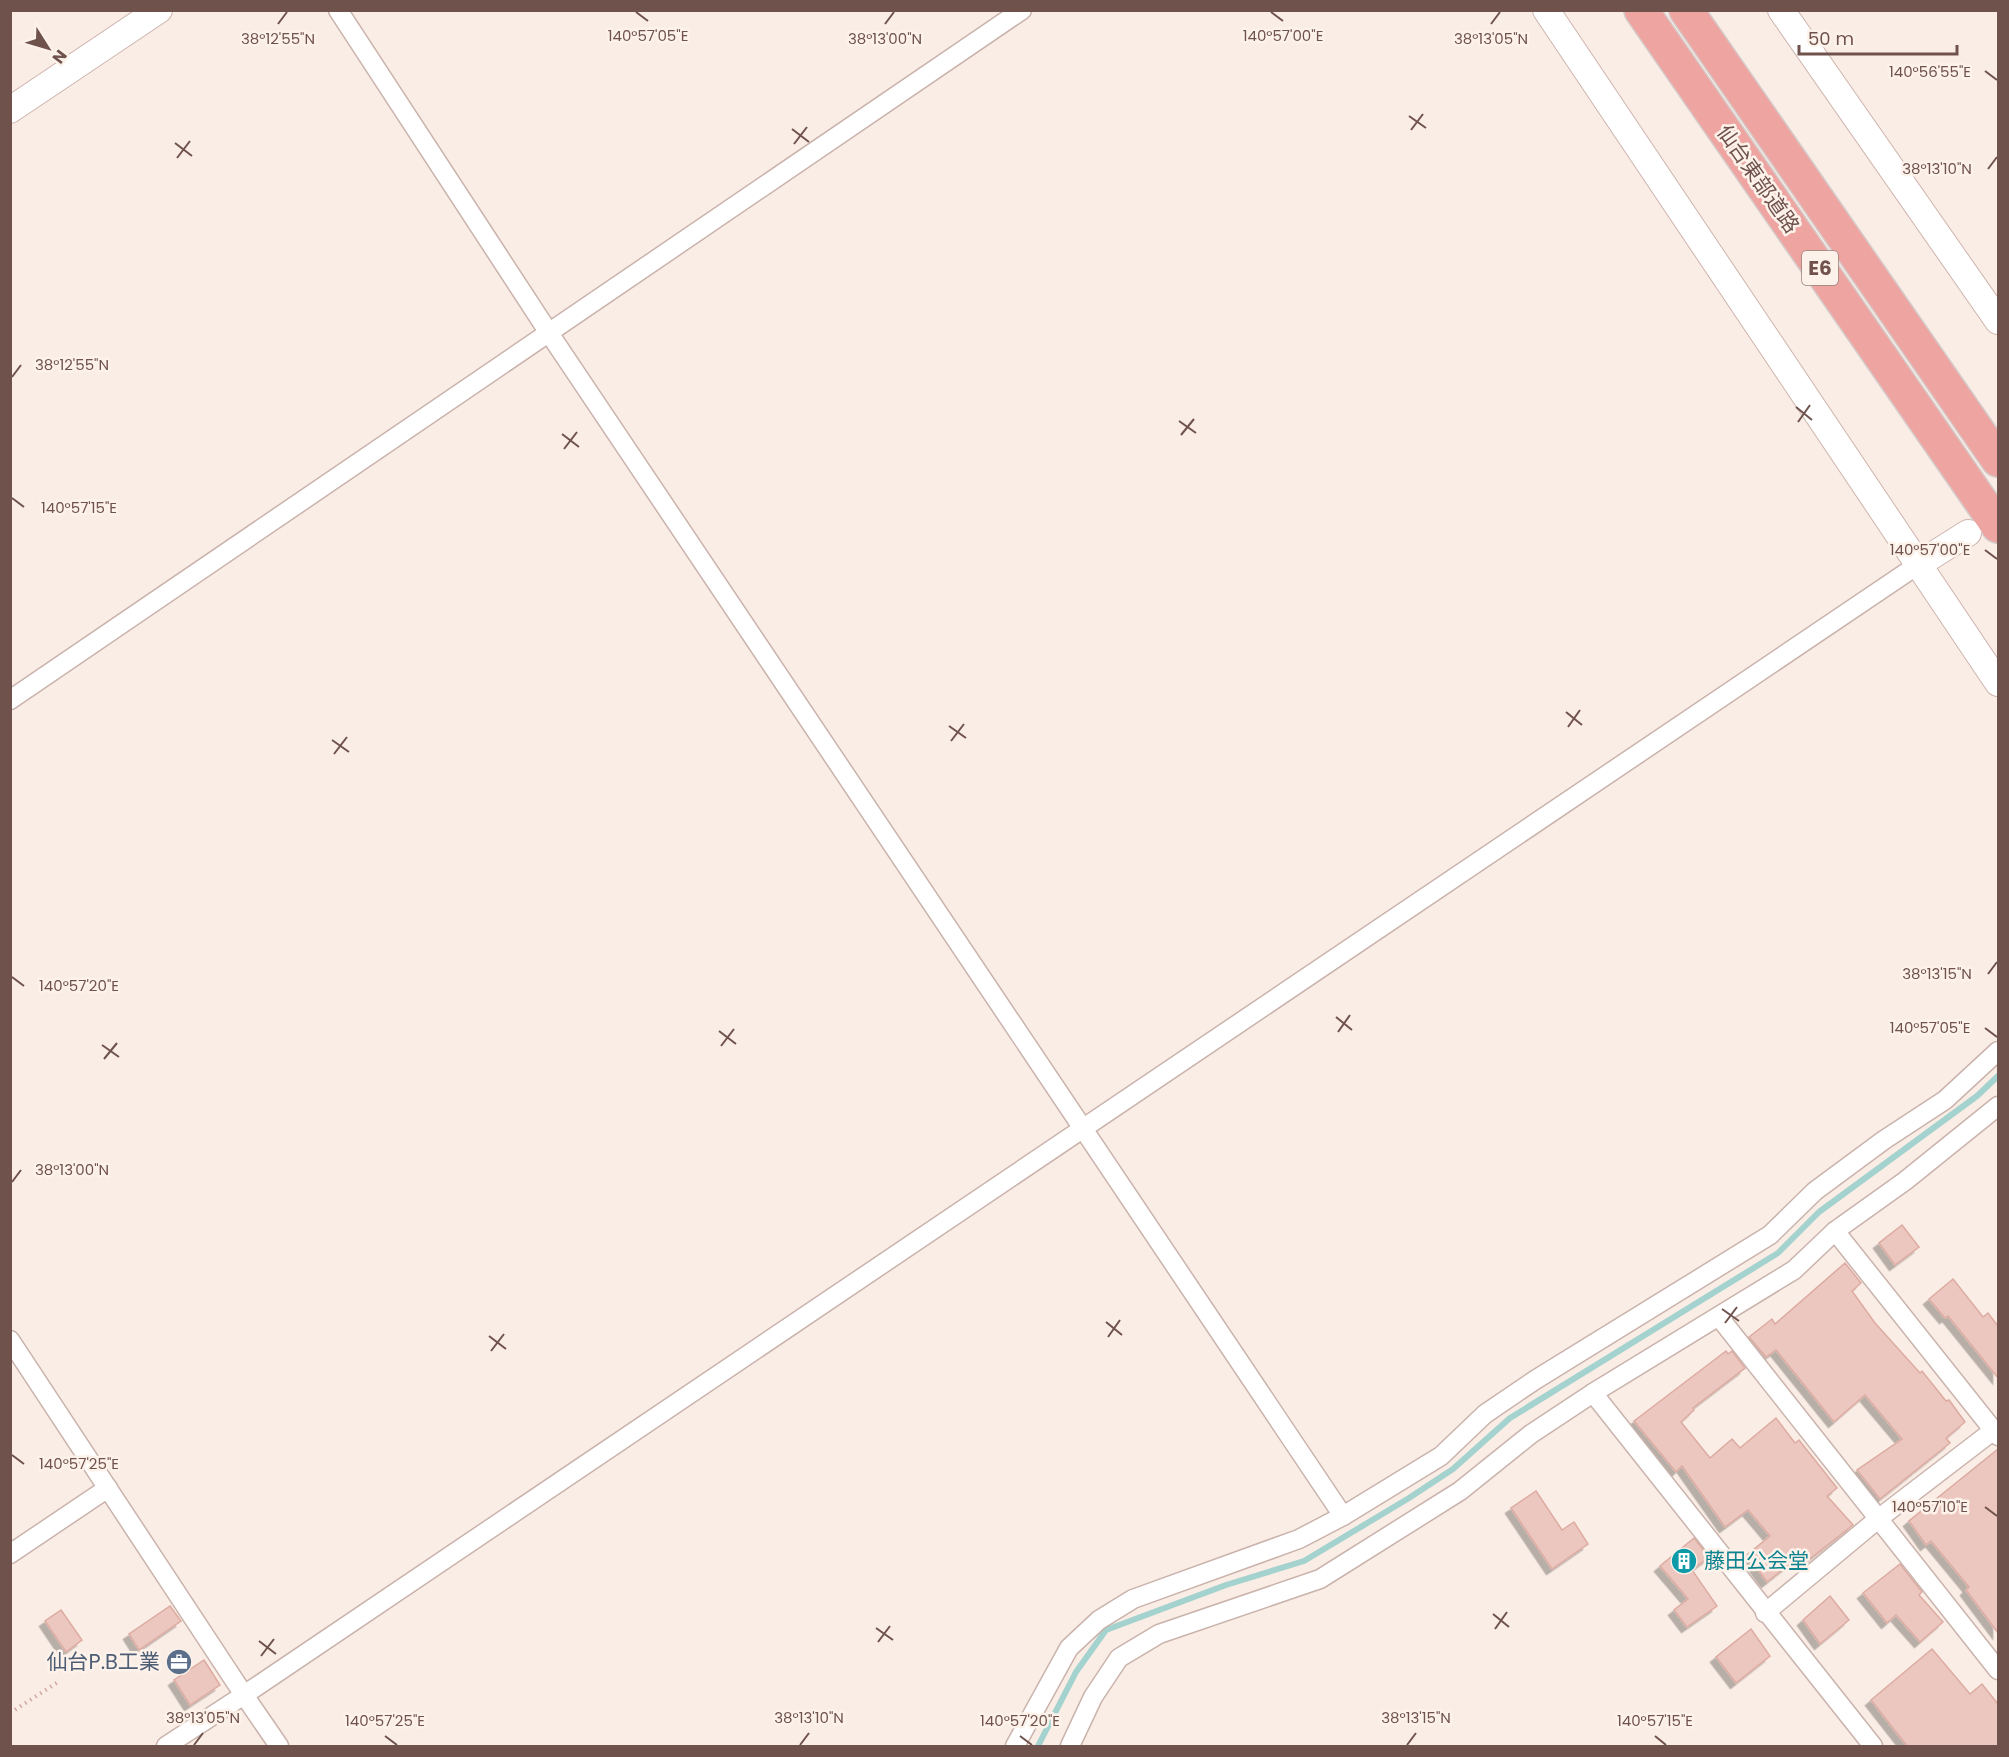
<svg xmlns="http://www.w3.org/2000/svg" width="2009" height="1757" viewBox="0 0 2009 1757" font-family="Poppins,'Noto Sans JP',sans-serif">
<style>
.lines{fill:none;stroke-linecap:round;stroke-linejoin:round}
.stream{stroke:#a3d2cf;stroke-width:6}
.building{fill:#ecc7bf;stroke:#ddaba1;stroke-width:1.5;filter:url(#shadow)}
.street-casing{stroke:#cab3ac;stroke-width:21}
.secondary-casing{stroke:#ceb4ad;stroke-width:28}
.highway-casing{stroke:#d4cbca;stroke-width:36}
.path{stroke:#d1aaa3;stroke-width:4;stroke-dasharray:1.5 4.5;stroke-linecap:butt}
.street{stroke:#fff;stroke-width:18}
.secondary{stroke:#fff;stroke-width:26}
.highway{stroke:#eea5a2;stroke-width:33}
.ticks{fill:none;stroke:#70524d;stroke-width:2}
.labels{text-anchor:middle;stroke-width:5;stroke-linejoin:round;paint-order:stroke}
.shield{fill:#fdf2ea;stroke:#9a827c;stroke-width:1.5}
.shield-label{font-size:20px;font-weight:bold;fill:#70524d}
.street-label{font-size:21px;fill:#70524d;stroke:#fdf2ea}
.culture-label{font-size:21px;fill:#0d838f;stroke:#fdf2ea;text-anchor:start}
.service-label{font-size:21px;fill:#4e5e75;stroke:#fdf2ea;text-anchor:end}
.ticks-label{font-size:15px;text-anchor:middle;fill:#70524d;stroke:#fdf2ea;stroke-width:5;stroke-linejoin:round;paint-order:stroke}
</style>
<defs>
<filter id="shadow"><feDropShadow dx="-5.5" dy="5.5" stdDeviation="0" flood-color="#0004"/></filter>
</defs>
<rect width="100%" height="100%" fill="#faede5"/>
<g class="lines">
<path class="stream" d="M1038,1746L1076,1672L1106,1630L1226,1585L1304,1561L1409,1498L1453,1469L1510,1418L1778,1253L1819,1212L1977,1096L1998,1076"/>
</g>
<g class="building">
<path d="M1902,1225L1919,1247L1895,1265L1879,1243Z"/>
<path d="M1845,1263L1861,1283L1852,1291L1875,1323L1920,1373L1922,1371L1946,1401L1949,1400L1965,1422L1946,1438L1950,1443L1880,1499L1857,1470L1902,1439L1865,1395L1834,1422L1776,1350L1766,1357L1749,1337L1772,1319L1775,1324Z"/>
<path d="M1953,1279L1983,1317L1988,1313L1998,1326V1378L1948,1316L1945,1318L1929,1299Z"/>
<path d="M1726,1351L1728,1354L1732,1351L1745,1368L1693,1408L1694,1410L1681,1422L1710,1458L1732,1439L1740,1448L1776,1418L1795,1443L1799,1440L1837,1488L1827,1496L1853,1525L1802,1565L1796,1559L1767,1582L1747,1555L1770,1536L1748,1510L1725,1527L1682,1466L1676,1472L1634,1421Z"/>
<path d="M1998,1449V1633L1966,1590L1969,1587L1931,1541L1926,1545L1909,1521Z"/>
<path d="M1536,1491L1562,1530L1574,1522L1588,1544L1552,1569L1511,1508Z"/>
<path d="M1694,1538L1709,1557L1692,1570L1717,1606L1687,1627L1674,1610L1688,1599L1660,1566Z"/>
<path d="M1900,1564L1922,1592L1919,1595L1943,1622L1920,1642L1896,1615L1887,1623L1863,1593Z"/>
<path d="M1830,1596L1849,1620L1820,1644L1803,1620Z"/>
<path d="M170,1606L181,1621L139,1650L129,1634Z"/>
<path d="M61,1610L82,1640L66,1652L45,1621Z"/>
<path d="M1751,1629L1770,1656L1736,1683L1716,1657Z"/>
<path d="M1932,1649L1970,1694L1982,1684L1998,1704V1746H1907L1871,1700Z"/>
<path d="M204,1660L220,1685L190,1705L174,1680Z"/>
</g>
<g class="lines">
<g class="street-casing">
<g id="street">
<path d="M338,10L549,333L1343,1516"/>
<path d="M10,700L1022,10"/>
<path d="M1835,1231L1998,1436"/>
<path d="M1719,1317L1998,1670"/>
<path d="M10,1340L244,1695L166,1746"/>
<path d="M10,1554L108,1488"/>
<path d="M1765,1613L1878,1519L1994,1430"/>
<path d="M279,1746L244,1695L1919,564"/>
<path d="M1015,1746L1069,1648L1099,1620L1133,1599L1299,1539L1343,1516L1441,1456L1485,1414L1535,1380L1770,1235L1815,1191L1884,1140L1945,1100L1998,1051"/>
<path d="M1070,1746L1093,1697L1119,1658L1159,1634L1320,1579L1460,1491L1531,1434L1593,1393"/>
<path d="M1873,1746L1593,1393L1794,1270L1835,1231L1905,1181L1998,1106"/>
</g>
</g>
<g class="secondary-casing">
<g id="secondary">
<path d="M1546,10L1998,683"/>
<path d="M1781,10L1998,321"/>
<path d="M10,110L159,10"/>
<path d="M1919,564L1968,533"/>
</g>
</g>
<g class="highway-casing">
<g id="highway">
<path d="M1641,10L1998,526"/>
<path d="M1686,10L1998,460"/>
</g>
</g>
<path class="path" d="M10,1713L58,1682"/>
<use href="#street" class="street"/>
<use href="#secondary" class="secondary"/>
<use href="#highway" class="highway"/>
</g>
<path class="ticks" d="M636,12L648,21M1271,12L1283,21M278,24L287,12M885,24L894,12M1491,24L1500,12M1985,71L1997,80M1409,116L1426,128M792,129L809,142M1411,130L1423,114M175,143L192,156M794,144L807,127M177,158L190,141M1988,169L1997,157M12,377L21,365M1796,407L1812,420M1179,421L1196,433M1798,422L1810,405M562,434L579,447M1181,435L1194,419M564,449L577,432M12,498L24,507M1985,550L1997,559M1566,712L1582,725M949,726L966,738M1568,727L1580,710M332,740L349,752M951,741L964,724M334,754L347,737M1988,974L1997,962M12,977L24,986M1336,1017L1352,1030M1985,1028L1997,1037M719,1031L736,1044M1338,1032L1350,1015M102,1045L119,1057M721,1046L734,1029M104,1059L117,1043M12,1182L21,1170M1722,1309L1739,1321M1106,1322L1122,1335M1725,1323L1737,1307M489,1336L506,1349M1108,1337L1120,1320M491,1351L504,1334M12,1455L24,1464M1985,1507L1997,1516M1493,1614L1509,1627M876,1628L893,1640M1495,1629L1507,1612M259,1641L276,1654M878,1642L890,1626M261,1656L274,1639M385,1736L397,1745M1020,1736L1032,1745M1655,1736L1666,1745M194,1745L203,1733M800,1745L809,1733M1407,1745L1416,1733"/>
<defs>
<g id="building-disc" transform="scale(1.35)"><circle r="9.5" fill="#0f9aa8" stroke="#fdf2ea"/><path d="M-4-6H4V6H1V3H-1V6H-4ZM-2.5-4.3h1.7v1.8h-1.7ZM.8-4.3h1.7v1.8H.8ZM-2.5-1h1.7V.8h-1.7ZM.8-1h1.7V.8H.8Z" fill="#fff"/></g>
<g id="office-disc" transform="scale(1.35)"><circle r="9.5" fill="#5c6f8a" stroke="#fdf2ea"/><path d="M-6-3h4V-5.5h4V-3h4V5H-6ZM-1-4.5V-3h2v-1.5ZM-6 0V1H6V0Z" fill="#fff"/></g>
</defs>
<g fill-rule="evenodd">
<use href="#building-disc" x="1684" y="1561"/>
<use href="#office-disc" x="179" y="1662"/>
</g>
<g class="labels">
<rect class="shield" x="1802" y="251" width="36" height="34" rx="4.5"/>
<g class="shield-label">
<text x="1820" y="275">E6</text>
</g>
<g class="street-label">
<text transform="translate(1758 179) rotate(55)" y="7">仙台東部道路</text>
</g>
<g class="culture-label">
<text x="1704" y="1568">藤田公会堂</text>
</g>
<g class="service-label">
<text x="160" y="1669">仙台P.B工業</text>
</g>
</g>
<g class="ticks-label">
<text x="648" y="41">140°57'05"E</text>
<text x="1283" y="41">140°57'00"E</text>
<text x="278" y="44">38°12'55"N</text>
<text x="885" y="44">38°13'00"N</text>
<text x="1491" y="44">38°13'05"N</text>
<text x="1930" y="77">140°56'55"E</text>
<text x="1937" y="174">38°13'10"N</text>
<text x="72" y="370">38°12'55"N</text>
<text x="79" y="513">140°57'15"E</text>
<text x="1930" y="555">140°57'00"E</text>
<text x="1937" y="979">38°13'15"N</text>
<text x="79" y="991">140°57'20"E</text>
<text x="1930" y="1033">140°57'05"E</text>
<text x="72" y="1175">38°13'00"N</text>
<text x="79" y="1469">140°57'25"E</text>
<text x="1930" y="1512">140°57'10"E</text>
<text x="203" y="1723">38°13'05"N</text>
<text x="809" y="1723">38°13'10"N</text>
<text x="1416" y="1723">38°13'15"N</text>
<text x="385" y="1726">140°57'25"E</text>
<text x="1020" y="1726">140°57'20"E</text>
<text x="1655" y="1726">140°57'15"E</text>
</g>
<rect width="2009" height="1757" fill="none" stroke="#70524d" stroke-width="24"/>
<g transform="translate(48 48) rotate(127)" stroke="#fdf2ea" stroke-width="4.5" paint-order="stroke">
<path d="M0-4.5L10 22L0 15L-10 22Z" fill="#70524d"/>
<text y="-9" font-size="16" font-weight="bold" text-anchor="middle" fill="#70524d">N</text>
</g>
<path d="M1799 45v9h158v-9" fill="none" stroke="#70524d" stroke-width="3"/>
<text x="1808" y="45" font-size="18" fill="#70524d" stroke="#fdf2ea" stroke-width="4.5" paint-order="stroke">50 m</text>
</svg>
